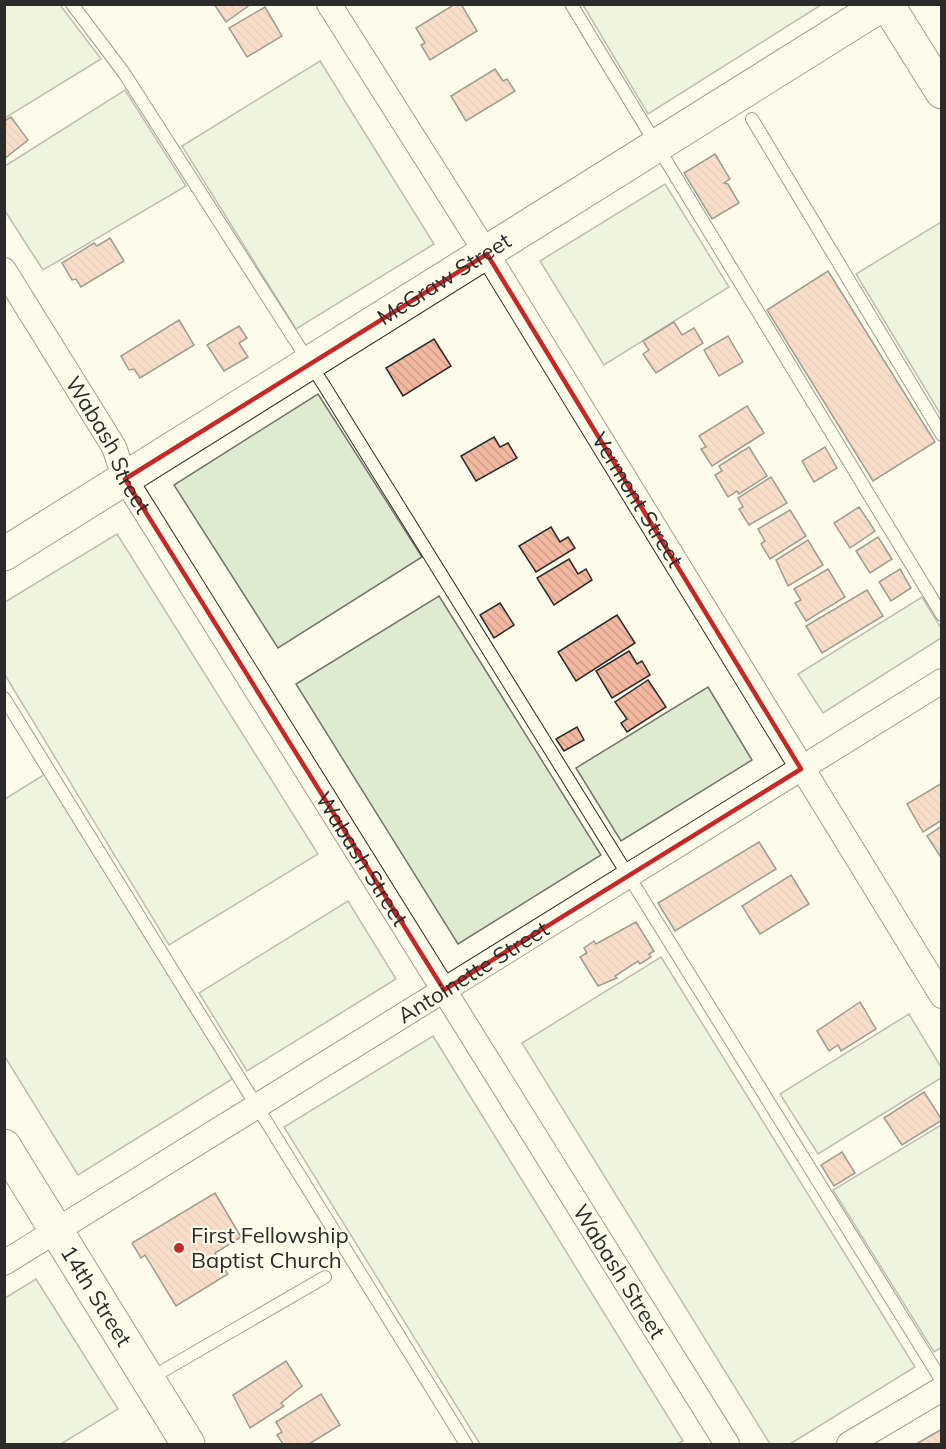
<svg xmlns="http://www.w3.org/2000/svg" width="946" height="1449" viewBox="0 0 946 1449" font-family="Mulish,sans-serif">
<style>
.grass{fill:#deebd1;stroke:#74746e;stroke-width:1.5}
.building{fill:url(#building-back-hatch);stroke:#2b2b2b;stroke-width:1.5}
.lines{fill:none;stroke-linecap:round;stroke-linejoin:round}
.lane-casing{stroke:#2b2b2b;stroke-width:14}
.street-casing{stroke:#2b2b2b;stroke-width:26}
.secondary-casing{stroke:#2b2b2b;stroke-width:35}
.lane{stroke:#fdfbea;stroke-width:12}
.street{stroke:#fdfbea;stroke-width:24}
.secondary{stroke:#fdfbea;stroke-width:33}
.marked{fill:none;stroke:#c62828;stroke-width:4.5;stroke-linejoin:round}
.poi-dot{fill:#c62828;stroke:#fdfbea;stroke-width:2}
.labels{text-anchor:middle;stroke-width:4.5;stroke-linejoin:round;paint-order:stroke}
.street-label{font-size:22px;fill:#2b2b2b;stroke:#fdfbea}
.poi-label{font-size:22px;fill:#2b2b2b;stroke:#fdfbea;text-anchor:start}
</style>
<defs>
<pattern id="building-back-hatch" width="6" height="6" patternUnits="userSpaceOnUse" patternTransform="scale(1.5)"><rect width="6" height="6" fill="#f2b8a0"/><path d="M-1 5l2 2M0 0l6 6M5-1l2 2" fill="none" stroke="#d09e8a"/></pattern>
</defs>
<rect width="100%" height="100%" fill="#fdfbea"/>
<g class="grass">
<path d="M5,4L60,5L101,59L5,118Z"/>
<path d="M583,5H821L648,114Z"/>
<path d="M320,61L434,244L296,329L182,146Z"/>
<path d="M125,90L186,186L43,270L5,211V166Z"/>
<path d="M665,184L729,287L604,365L540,261Z"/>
<path d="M941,222V415L856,274Z"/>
<path d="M318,394L422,557L278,648L174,485Z"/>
<path d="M117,534L318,854L169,945L5,675V602Z"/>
<path d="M439,596L601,855L458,944L296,684Z"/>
<path d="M922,597L941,628V638L823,713L798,674Z"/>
<path d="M708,687L752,760L621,841L576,768Z"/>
<path d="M45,774L234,1078L78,1175L5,1057V799Z"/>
<path d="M348,901L396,979L247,1071L199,993Z"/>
<path d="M661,957L915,1367L790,1444H770L522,1043Z"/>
<path d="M909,1014L941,1067V1078L818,1154L780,1094Z"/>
<path d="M433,1036L683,1441L677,1444H480L284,1127Z"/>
<path d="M941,1125L942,1347L934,1352L833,1190Z"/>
<path d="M36,1279L118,1409L61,1444H5V1298Z"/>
</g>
<g class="building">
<path d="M214,4H251L226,22Z"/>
<path d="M455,4H461L477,31L430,60L421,45L425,43L416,28Z"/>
<path d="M265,7L282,36L247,57L229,28Z"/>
<path d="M495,69L503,81L507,79L515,91L466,121L451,96Z"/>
<path d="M11,117L28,140L4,159V121Z"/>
<path d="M715,154L730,179L724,183L728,184L739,203L712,219L684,173Z"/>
<path d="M110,238L124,261L81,287L76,279L72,280L62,263L94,243L97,246Z"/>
<path d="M828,271L935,442L873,481L767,310Z"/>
<path d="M179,320L194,345L140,378L134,369L129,370L121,356Z"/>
<path d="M674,322L682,335L694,328L703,343L656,373L643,354L649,350L643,341Z"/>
<path d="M239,326L247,338L239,343L248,357L224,371L207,345Z"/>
<path d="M728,336L743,362L719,376L704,350Z"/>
<path d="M434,339L451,366L403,396L386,368Z"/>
<path d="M747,406L764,433L712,466L701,449L706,447L699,436Z"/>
<path d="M494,437L500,447L508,443L517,458L476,481L461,456Z"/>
<path d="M749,447L767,476L739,494L737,491L728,497L715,475L722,471L719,466Z"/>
<path d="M825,447L837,468L814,482L802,461Z"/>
<path d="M771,477L787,503L749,525L739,509L743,507L738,498Z"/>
<path d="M859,507L875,531L850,548L834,523Z"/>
<path d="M790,510L806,536L770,559L761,544L765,541L758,529Z"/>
<path d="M551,527L560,542L568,537L575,548L536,572L519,546Z"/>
<path d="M878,537L892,559L870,573L856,551Z"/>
<path d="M808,540L823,565L788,586L776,560Z"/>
<path d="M569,559L578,574L586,569L592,580L554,605L537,578Z"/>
<path d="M828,569L845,597L806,621L795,603L801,600L794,589Z"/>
<path d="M900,569L911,588L891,601L879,582Z"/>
<path d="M867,590L883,616L822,653L806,626Z"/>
<path d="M500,603L514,625L494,638L480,615Z"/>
<path d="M617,615L635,643L576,681L558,652Z"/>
<path d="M629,651L637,664L642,661L650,675L612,698L596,671Z"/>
<path d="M648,680L666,707L627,732L621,723L627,719L615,702Z"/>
<path d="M577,727L584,740L564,751L556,739Z"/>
<path d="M942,783V820L923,832L907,804Z"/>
<path d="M942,826V859L927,836Z"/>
<path d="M759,842L776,869L675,931L658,903Z"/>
<path d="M791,875L809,904L760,934L742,906Z"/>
<path d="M636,922L654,951L649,954L651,957L640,964L638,961L615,976L617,978L598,986L580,957L587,953L584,948L594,941L596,944Z"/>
<path d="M860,1002L876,1029L841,1051L838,1045L829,1051L817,1031Z"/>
<path d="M924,1092L942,1120L902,1145L884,1118Z"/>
<path d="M842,1152L855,1173L834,1186L821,1165Z"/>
<path d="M215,1193L241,1237L215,1253L228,1274L176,1306L145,1255L141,1258L132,1243Z"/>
<path d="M286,1361L302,1386L281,1403L284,1406L250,1428L233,1395Z"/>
<path d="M321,1394L340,1425L309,1444H283L277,1435L282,1432L276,1422Z"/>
<path d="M942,1429V1444H916Z"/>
</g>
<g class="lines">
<g class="lane-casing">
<g id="lane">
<path d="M72,4L124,73L325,387L942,1381"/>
<path d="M571,4L942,615"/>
<path d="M752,119L942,435"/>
<path d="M4,698L466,1444"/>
<path d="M149,1379L325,1277"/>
</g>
</g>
<g class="street-casing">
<g id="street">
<path id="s1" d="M329,4L487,254L942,996"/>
<path id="s2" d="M4,270L114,447L125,479L727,1444"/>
<path id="s3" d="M4,1263L942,681"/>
<path d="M849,1444L942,1389"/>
</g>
</g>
<g class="secondary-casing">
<g id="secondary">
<path d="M887,4L942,92"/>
<path id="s4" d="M4,554L883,4"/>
<path id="s5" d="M4,1146L188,1444"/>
</g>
</g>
<use href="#lane" class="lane"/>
<use href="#street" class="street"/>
<use href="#secondary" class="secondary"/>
</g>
<path d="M0 0H946V1449H0ZM487,254L801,769L444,990L125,479Z" fill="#fdfbea" fill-opacity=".55" fill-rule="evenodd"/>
<path class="marked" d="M487,254L801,769L444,990L125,479Z"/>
<circle class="poi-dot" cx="179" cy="1248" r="6"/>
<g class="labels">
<g class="street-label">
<text dy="8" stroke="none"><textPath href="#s4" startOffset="519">McGraw Street</textPath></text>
<text dy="8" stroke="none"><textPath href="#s2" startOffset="204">Wabash Street</textPath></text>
<text dy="8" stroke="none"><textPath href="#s1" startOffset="584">Vermont Street</textPath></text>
<text dy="8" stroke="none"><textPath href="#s2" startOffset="690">Wabash Street</textPath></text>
<text dy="8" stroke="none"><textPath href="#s3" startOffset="552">Antoinette Street</textPath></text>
<text dy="8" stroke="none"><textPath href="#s2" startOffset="1176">Wabash Street</textPath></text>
<text dy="8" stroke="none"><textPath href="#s5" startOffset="176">14th Street</textPath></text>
</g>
<g class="poi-label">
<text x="191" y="1243">First Fellowship<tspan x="191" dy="25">Baptist Church</tspan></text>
</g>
</g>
<rect width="946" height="1449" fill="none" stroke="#2b2b2b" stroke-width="12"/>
</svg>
